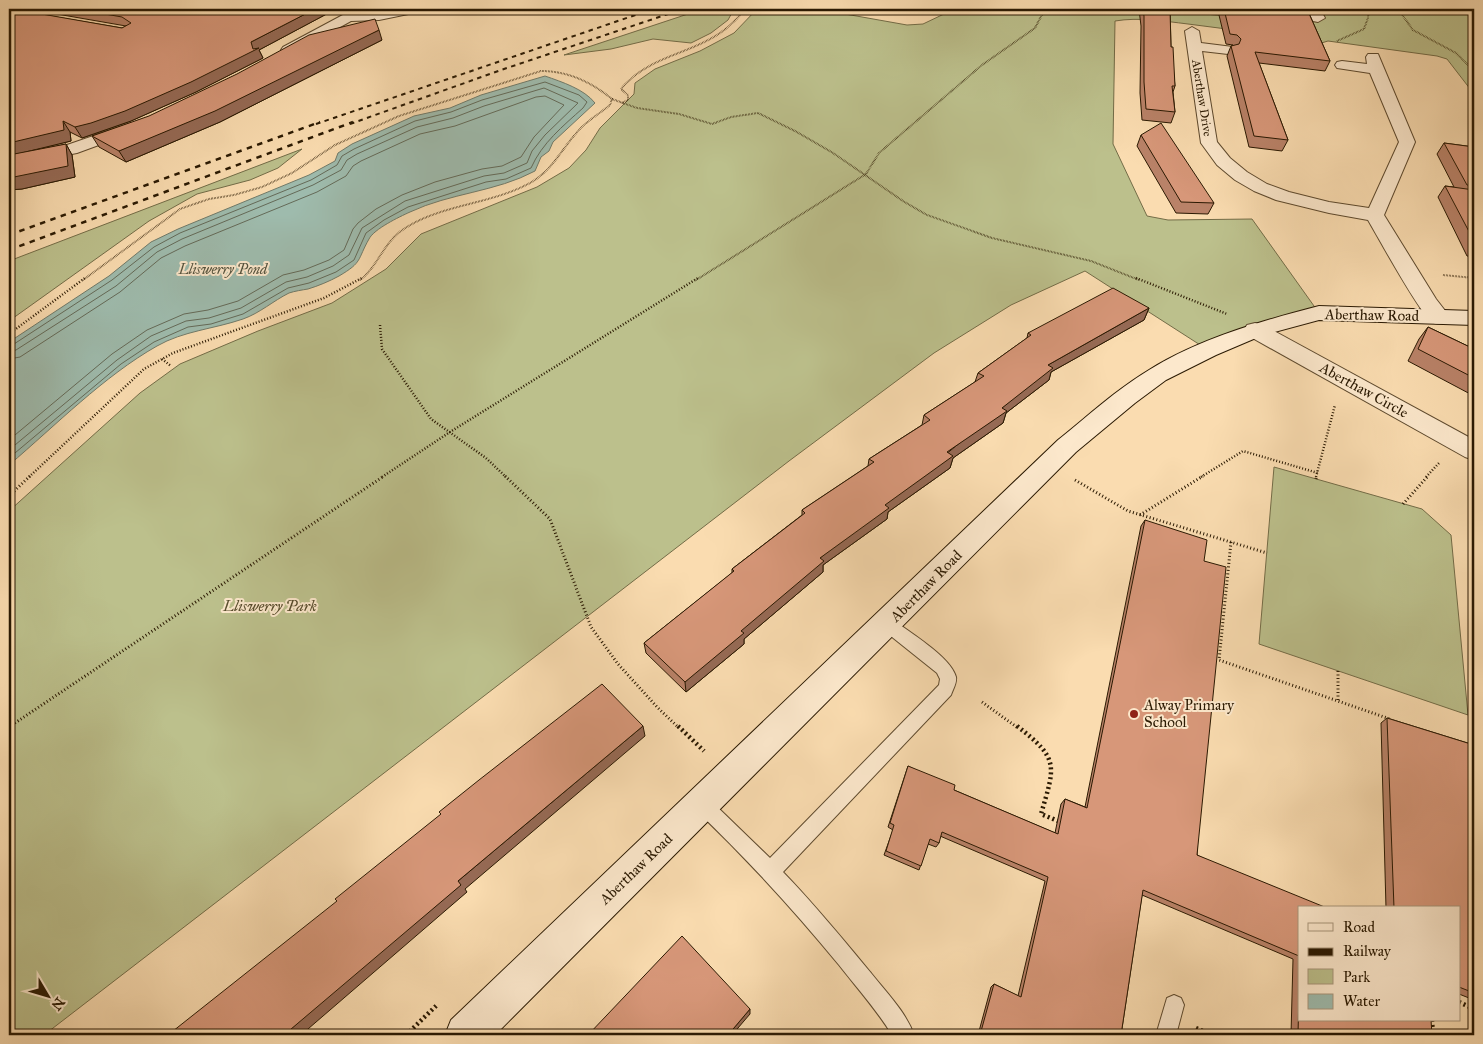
<svg xmlns="http://www.w3.org/2000/svg" width="1483" height="1044" viewBox="0 0 1483 1044" font-family="'IM FELL Great Primer',serif">
<style>
.green{fill:#bcc08c;stroke:#736c47}
.water{fill:#9ebbad;stroke:#707a69}
.lines{fill:none;stroke-linecap:round;stroke-linejoin:round}
.shore{stroke:#646a58;stroke-width:1}
.lane-casing{stroke:#5e4a2e;stroke-width:2}
.street-casing{stroke:#5e4a2e;stroke-width:2}
.secondary-casing{stroke:#2a1902;stroke-width:2}
.path-far3{stroke:#2a1902;stroke-width:2;stroke-dasharray:0.5 1;stroke-linecap:butt}
.path-far2{stroke:#2a1902;stroke-width:2.5;stroke-dasharray:1 2;stroke-linecap:butt}
.path-far1{stroke:#2a1902;stroke-width:3;stroke-dasharray:1 2.5;stroke-linecap:butt}
.path{stroke:#2a1902;stroke-width:4.5;stroke-dasharray:2 3;stroke-linecap:butt}
.lane{fill:#fce8cc;fill-rule:evenodd}
.street{fill:#fce8cc;fill-rule:evenodd}
.secondary{fill:#fce8cc;fill-rule:evenodd}
.rail-far1{stroke:#2a1902;stroke-width:2;stroke-dasharray:4.5 4.5;stroke-linecap:butt}
.rail{stroke:#2a1902;stroke-width:2.5;stroke-dasharray:5.5 5.5;stroke-linecap:butt}
.wall{fill:#b98268;stroke:#2a1902}
.shaded-wall{fill:#966a55;stroke:#2a1902}
.building{fill:#d79779;stroke:#2a1902}
.poi-dot{fill:#8f2418;stroke:#fce8cc;stroke-width:2}
.labels{text-anchor:middle;stroke-width:4;stroke-linejoin:round;paint-order:stroke}
.far-street-label{font-size:12px;fill:#2a1902;stroke:#fce8cc}
.far-water-label{font-size:14px;font-style:italic;fill:#53523e;stroke:#fce8cc}
.street-label{font-size:15px;fill:#2a1902;stroke:#fce8cc}
.park-label{font-size:15px;font-style:italic;fill:#564b2b;stroke:#fce8cc}
.poi-label{font-size:15px;fill:#2a1902;stroke:#fce8cc;text-anchor:start}
</style>
<rect width="100%" height="100%" fill="#fadcb0"/>
<filter id="stains"><feTurbulence type="fractalNoise" baseFrequency=".004" numOctaves="4"/><feColorMatrix values="0 0 0 0 .2 0 0 0 0 .09 0 0 0 0 .02 0 0 0 .5 -.17"/></filter>
<radialGradient id="worn" r=".72"><stop offset=".6" stop-color="#630" stop-opacity="0"/><stop offset="1" stop-color="#630" stop-opacity=".3"/></radialGradient>
<g class="green">
<path d="M703,9H734L728,20L711,33L691,43L653,39L611,49L564,55Z"/>
<path d="M757,9H817L907,25L923,24L944,14L950,9H1159L1309,25L1308,18L1318,17L1314,9H1474V94L1447,59L1437,56L1328,41L1318,44C1275,37 1232,29 1188,24C1163,21 1139,17 1115,21L1113,144L1147,216L1168,220L1252,219L1319,313L1208,350L1085,271L1011,305L934,353L789,461L44,1035H9V511L140,393L180,364L258,331L332,303L386,269L421,234L537,187L569,168L586,150L600,128L634,94L635,83L655,69L700,51L734,33Z"/>
<path d="M302,149L278,168L250,180L197,194L149,221L9,321V261Z"/>
<path d="M1274,467L1422,509L1451,535L1468,715L1259,644Z"/>
</g>
<path class="water" d="M545,76C562,82 584,89 595,103L553,142L549,151L541,157L535,171C496,192 450,193 410,212C399,217 374,229 369,239C357,260 363,262 339,276C330,281 318,286 308,289C302,290 295,291 289,293C273,301 260,313 243,319C214,329 183,331 157,346C104,376 55,426 9,465V342L109,276L151,242L178,229L309,175L335,161L338,153L352,144L414,116L450,108L481,95Z"/>
<g class="lines">
<g class="shore">
<path d="M9,345L14,344L112,280L154,247L180,233L311,180L337,165L342,156L354,149L415,121L451,112L482,100L545,82L579,95L587,102L583,108C563,126 542,143 531,168L506,179L486,182L408,207L384,220L366,233L354,260L336,272L309,283L288,288L243,314L211,324L188,327L154,342L121,364L9,458"/>
<path d="M9,352L16,350L116,286L157,252L182,239L313,185L341,170L347,160L357,154L417,127L453,118L484,106L544,88L578,103L545,135L532,151L527,163L504,173L484,176L405,201L362,228L349,255L333,266L307,277L286,282L241,308L209,318L186,321L151,336L117,360L9,450"/>
<path d="M9,359L20,357L120,292L161,258L185,246L317,192L346,176L353,166L361,161L420,134L455,126L536,97L545,96L564,105L534,137L521,157L502,166L482,169L435,182L402,195L376,209L358,223L353,229L344,250L329,260L304,270L283,275L238,301L208,310L184,314L147,330L112,354L9,440"/>
</g>
<g class="lane-casing">
<g id="lane">
<path d="M887,618L892,619C909,632 951,657 956,677C957,683 953,689 951,695L783,872C814,904 842,938 871,973C886,992 906,1012 914,1035H892C877,1010 857,988 839,965C794,910 747,859 696,810L693,804L696,798L702,795L708,798L770,858L939,685L940,679L937,673L882,629L879,624L882,619Z"/>
<path d="M1174,995L1181,998L1184,1005L1176,1035H1156L1167,998Z"/>
</g>
</g>
<g class="street-casing">
<g id="street">
<path d="M354,9H369L367,12L395,9H420L418,12L379,20L351,21L293,53H283L281,50L283,47Z"/>
<path d="M1307,9H1320L1325,18L1318,22L1313,21Z"/>
<path d="M1192,27L1199,31L1201,43L1233,47L1235,50L1233,53L1228,54L1202,51L1217,142L1230,158L1247,172L1267,184L1289,192L1329,202L1369,208L1399,142L1370,73L1337,68L1335,65L1337,62L1342,61L1367,64L1366,57L1368,54H1378L1415,142L1384,215L1436,299L1450,317L1447,322C1442,323 1436,325 1432,322C1420,314 1378,237 1368,220L1329,213L1276,200L1254,191L1235,180L1217,165L1201,143L1185,31Z"/>
<path d="M131,123L137,125L139,128L137,131L77,153L9,166V156L67,145Z"/>
<path d="M1255,323L1263,325L1474,440V460L1465,457L1247,335L1244,330L1247,325Z"/>
</g>
</g>
<g class="secondary-casing">
<path id="secondary" d="M1319,306L1474,311V325L1319,320L1263,335L1216,355L1166,380L1135,403L1076,452L495,1035H445L451,1020L1058,440C1088,416 1116,390 1149,370C1199,339 1261,321 1319,306Z"/>
</g>
<g class="path-far3">
<path d="M1398,9L1413,30L1456,53L1474,71"/>
<path d="M1043,14L1132,9"/>
<path d="M1337,41L1364,29L1368,18L1369,9"/>
<path d="M612,99L637,108L679,114L712,124L731,117L758,113L795,131L833,153L903,201L927,215L992,238L1091,261L1139,280"/>
<path d="M622,103L628,100V95L621,89C648,57 683,56 717,35C728,28 737,19 745,9"/>
<path d="M1443,275L1474,278"/>
<path d="M83,280L180,209L209,199L234,195L262,187L292,173L335,145L399,116L541,71C568,71 591,82 612,99L610,105C599,114 587,121 578,131C560,151 551,173 526,185C487,205 437,205 401,231C384,243 378,266 360,280"/>
<path d="M696,280L866,174L879,153L982,65L1035,28L1045,9"/>
</g>
<g class="path-far2">
<path d="M1136,278L1227,314"/>
<path d="M380,325L382,349L431,419L486,458L506,477"/>
<path d="M9,334L85,278"/>
<path d="M162,359L171,366"/>
<path d="M29,477L144,369L173,353L324,298L362,278"/>
<path d="M382,477L450,432L698,278"/>
<path d="M1201,477L1243,451L1318,473"/>
<path d="M1316,477L1335,405"/>
<path d="M1426,477L1439,463"/>
</g>
<g class="path-far1">
<path d="M505,476L550,519L591,627L618,664L657,707L679,728"/>
<path d="M1316,479L1317,476"/>
<path d="M1075,480L1128,511L1267,553"/>
<path d="M9,496L30,476"/>
<path d="M1403,504L1428,476"/>
<path d="M1140,515L1203,476"/>
<path d="M1231,542L1219,660L1390,719"/>
<path d="M1338,671V701"/>
<path d="M982,702L1018,728"/>
<path d="M9,727L384,476"/>
</g>
<g class="path">
<path d="M678,726L704,751"/>
<path d="M1017,726C1060,759 1055,766 1041,814L1058,821"/>
<path d="M1459,1002L1474,1009"/>
<path d="M1432,1020L1433,1035"/>
<path d="M1196,1028L1212,1035"/>
<path d="M406,1035L438,1004"/>
</g>
<use href="#lane" class="lane"/>
<use href="#street" class="street"/>
<use href="#secondary" class="secondary"/>
<g class="rail-far1">
<path d="M316,124L653,9"/>
<path d="M350,124L501,70L683,9"/>
</g>
<g class="rail">
<path d="M9,235L320,122"/>
<path d="M9,250L353,122"/>
</g>
</g>
<g class="wall">
<path d="M9,9L122,28L126,26L28,9H336L259,50L263,58L196,92L131,121L97,133L82,138L70,132L71,141L13,155L66,144L72,155L75,177L22,189L9,190Z"/>
<path d="M1139,9H1170L1171,47L1175,86L1173,92L1175,112L1171,123L1142,120L1140,93L1141,26Z"/>
<path d="M1198,9H1307L1330,61L1325,71L1259,63L1288,140L1282,151L1249,147L1227,56L1231,46L1233,45L1226,44L1218,11Z"/>
<path d="M382,40L220,122L126,162L99,147L92,136Z"/>
<path d="M1141,135L1214,203L1208,214L1176,213L1137,146Z"/>
<path d="M1444,143L1474,147V257L1467,256L1438,197L1445,186L1454,187L1437,154Z"/>
<path d="M1149,308L1144,320L1051,372L1049,380L1006,413L1003,423L953,458L950,468L888,512L887,519L823,565V572L744,639V644L686,692L646,653L644,643L732,573V569L802,515V510L868,466L869,459L922,425L924,415L975,382L978,373L1027,338L1028,333Z"/>
<path d="M1428,327L1474,349V396L1408,361L1419,339Z"/>
<path d="M1145,520L1204,561L1197,855L1299,908V1020L1432,1035H1291L1293,959L1142,895L1121,1035H978L991,987L994,984L1018,996L1045,881L940,836L939,843L936,847L928,844L919,870L884,855L893,830L888,827L908,766L954,790L1055,833L1061,804L1065,799L1085,807L1141,526Z"/>
<path d="M1387,718L1474,745V1000L1459,994V908H1386L1381,723Z"/>
</g>
<g class="shaded-wall">
<path d="M315,9H336L259,50L263,58L196,92L131,121L82,138L75,127L251,42Z"/>
<path d="M379,30L382,40L220,122L126,162L119,151Z"/>
<path d="M63,121L70,132L71,141L9,156V143Z"/>
<path d="M66,144L72,155L75,177L22,189L9,190V178Z"/>
<path d="M1149,308L1144,320L1051,372L1049,380L1006,413L1003,423L953,458L950,468L888,512L887,519L823,565V572L744,639V644L686,692L685,682L820,558L1002,408L1048,365Z"/>
<path d="M643,726L645,736L465,889L467,892L301,1035H284L458,881Z"/>
<path d="M750,1009V1014L732,1035H728Z"/>
</g>
<g class="building">
<path d="M9,9H13L122,28L131,23L122,17L77,9H315L251,42L253,49L259,48L191,82L125,111L91,123L75,127L63,121L64,130L9,143Z"/>
<path d="M1143,9H1170L1171,47H1173L1175,86H1172L1175,112L1146,109L1144,82V16Z"/>
<path d="M1224,9H1307L1330,61L1255,52L1288,140L1254,136L1231,46L1239,44L1241,39L1237,35L1230,34Z"/>
<path d="M375,19L379,30L215,111L119,151L92,136L149,116L237,74L309,35Z"/>
<path d="M1161,123L1214,203L1181,202L1141,135Z"/>
<path d="M1444,143L1474,147V186L1467,185Z"/>
<path d="M66,144L68,166L9,178V155Z"/>
<path d="M1445,186L1474,190V241Z"/>
<path d="M1113,288L1149,308L1048,365L1053,368L1002,408L1007,411L947,452L953,456L885,505L889,508L820,558L824,561L741,631L744,633L685,682L644,643L734,571L732,569L805,513L802,510L874,462L869,459L930,420L924,415L984,376L978,373L1031,335L1028,333Z"/>
<path d="M1428,327L1474,349V378L1418,349Z"/>
<path d="M1145,520L1207,540L1204,561L1226,567L1197,855L1327,908H1299V956L1143,890L1121,1035H980L994,984L1021,997L1048,877L942,832L939,843L930,839L921,866L886,851L894,825L890,823L908,766L955,785L954,790L1058,834L1065,799L1087,808Z"/>
<path d="M602,684L643,726L458,881L461,885L284,1035H168L337,901L335,899L441,814L439,812L479,780Z"/>
<path d="M1387,718L1474,745V993L1459,987V908H1394Z"/>
<path d="M682,936L750,1009L728,1035H588Z"/>
<path d="M1299,990V1020H1431L1432,1035H1298Z"/>
</g>
<circle class="poi-dot" cx="1134" cy="714" r="5"/>
<g class="labels">
<g class="far-street-label">
<text transform="translate(1202 98) rotate(81)" y="4">Aberthaw Drive</text>
</g>
<g class="far-water-label">
<text x="223" y="274">Lliswerry Pond</text>
</g>
<g class="street-label">
<text transform="translate(1372 315) rotate(1)" y="5">Aberthaw Road</text>
<text transform="translate(1364 390) rotate(29)" y="5">Aberthaw Circle</text>
<text transform="translate(926 586) rotate(-45)" y="5">Aberthaw Road</text>
<text transform="translate(636 869) rotate(-44)" y="5">Aberthaw Road</text>
</g>
<g class="park-label">
<text x="270" y="611">Lliswerry Park</text>
</g>
<g class="poi-label">
<text x="1144" y="710">Alway Primary<tspan x="1144" dy="17">School</tspan></text>
</g>
</g>
<rect width="1483" height="1044" fill="none" stroke="#fadcb0" stroke-width="30"/>
<rect x="10" y="10" width="1463" height="1024" fill="none" stroke="#2a1902" stroke-width="2.5"/>
<rect x="15" y="15" width="1453" height="1014" fill="none" stroke="#2a1902"/>
<rect x="1298" y="906" width="162" height="115" fill="#fce8cc" stroke="#a8957b"/>
<rect x="1308" y="923" width="25" height="8" fill="#fce8cc" stroke="#a8957b"/>
<text x="1343" y="932" font-size="15" fill="#2a1902">Road</text>
<rect x="1308" y="948" width="25" height="8" fill="#2a1902" stroke="#a8957b"/>
<text x="1343" y="956" font-size="15" fill="#2a1902">Railway</text>
<rect x="1308" y="969" width="25" height="15" fill="#bcc08c" stroke="#a8957b"/>
<text x="1343" y="982" font-size="15" fill="#2a1902">Park</text>
<rect x="1308" y="994" width="25" height="15" fill="#9ebbad" stroke="#a8957b"/>
<text x="1343" y="1006" font-size="15" fill="#2a1902">Water</text>
<g transform="translate(48 996) rotate(128)" stroke="#fce8cc" stroke-width="4" paint-order="stroke">
<path d="M0-4L9 19L0 12L-9 19Z" fill="#2a1902"/>
<text y="-8" font-size="14" font-weight="bold" text-anchor="middle" fill="#2a1902">N</text>
</g>
<rect width="100%" height="100%" filter="url(#stains)"/>
<rect width="100%" height="100%" fill="url(#worn)"/>
</svg>
